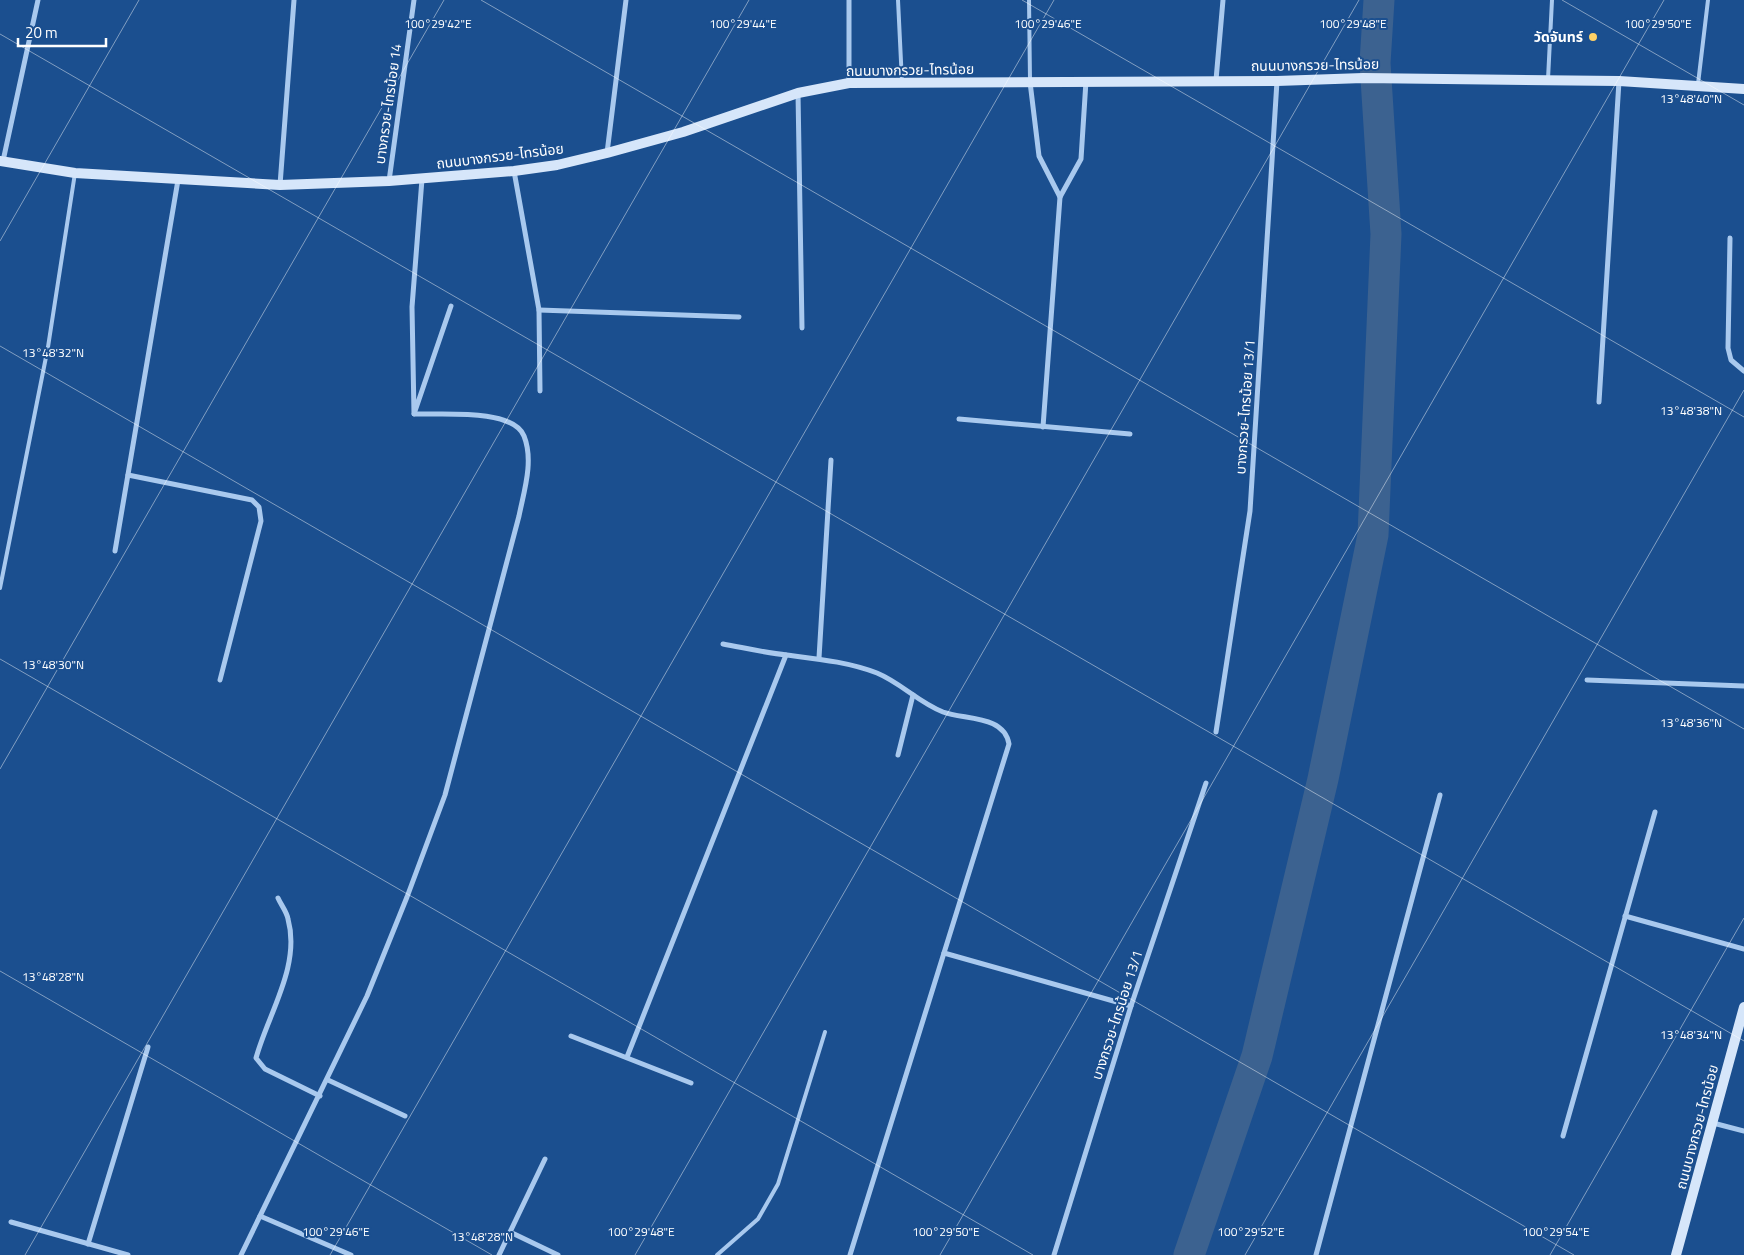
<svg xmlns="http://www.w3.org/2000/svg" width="1744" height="1255" viewBox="0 0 1744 1255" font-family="'Titillium Web','Noto Sans Thai',sans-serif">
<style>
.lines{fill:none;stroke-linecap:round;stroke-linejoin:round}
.canal{stroke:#3c6290;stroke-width:31}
.lane{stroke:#a9c9ee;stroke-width:4}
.street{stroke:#a9c9ee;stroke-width:5}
.secondary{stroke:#d6e6fa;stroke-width:10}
.ticks{fill:none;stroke:#fff;stroke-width:1;stroke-opacity:0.45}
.poi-dot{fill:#ffd166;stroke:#1b4f8f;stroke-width:2}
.labels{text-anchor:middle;stroke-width:4;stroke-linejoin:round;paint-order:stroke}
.poi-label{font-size:14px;font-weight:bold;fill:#fff;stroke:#1b4f8f;text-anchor:end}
.street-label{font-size:14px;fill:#fff;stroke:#1b4f8f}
.ticks-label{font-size:12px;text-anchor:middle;fill:#fff;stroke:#1b4f8f;stroke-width:4;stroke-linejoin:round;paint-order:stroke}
</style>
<rect width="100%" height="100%" fill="#1b4f8f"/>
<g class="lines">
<path class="canal" d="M1189,1255L1257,1056L1323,779L1373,535L1386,234L1375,63L1379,0"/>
<g class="lane">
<path d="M898,0L902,82"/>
<path d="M1029,0L1030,80"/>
<path d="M1548,79L1552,0"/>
<path d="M1698,84L1708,0"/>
<path d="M0,588L48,347L75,173"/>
<path d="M717,1255L758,1219L778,1184L825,1032"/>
</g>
<g class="street">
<path d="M849,0V83"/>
<path d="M1216,80L1223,0"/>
<path d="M1030,82L1039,156L1060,197"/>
<path d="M798,93L802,328"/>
<path d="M607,153L626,0"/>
<path d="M3,161L38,0"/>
<path d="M514,171L539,310L540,391"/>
<path d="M422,179L412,307L414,414L451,306"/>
<path d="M389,181L414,0"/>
<path d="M280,185L294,0"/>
<path d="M1730,238L1728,348L1731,360L1744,371"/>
<path d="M539,310L739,317"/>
<path d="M1599,402L1619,81"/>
<path d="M959,419L1130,434"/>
<path d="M1043,427L1060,197L1081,159L1086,81"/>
<path d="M128,475L252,500L259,507L261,521L220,680"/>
<path d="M115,551L178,180"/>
<path d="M723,644C745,648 766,653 787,655C818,659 848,662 877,673C901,683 918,702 943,712C965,720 1004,715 1009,744L850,1255"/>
<path d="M819,658L831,460"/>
<path d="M1587,680L1744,686"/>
<path d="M1216,732L1250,511L1277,81"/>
<path d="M898,755L913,695"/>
<path d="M278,898C281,905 287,912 288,919C301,966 268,1014 256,1058L265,1069L320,1096"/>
<path d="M1625,916L1744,949"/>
<path d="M944,953L1131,1006"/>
<path d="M571,1036L691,1083"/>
<path d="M627,1057L786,655"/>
<path d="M328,1080L405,1116"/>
<path d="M1713,1123L1744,1131"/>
<path d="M1563,1136L1655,812"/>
<path d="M260,1216L351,1255"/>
<path d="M11,1222L128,1255"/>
<path d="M510,1232L558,1255"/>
<path d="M88,1244L148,1047"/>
<path d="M241,1255L367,996L407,897L445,795L519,516C524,491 534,461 524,436C513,408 440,415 414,414"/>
<path d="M499,1255L545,1159"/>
<path d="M1054,1255L1131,1006L1206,783"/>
<path d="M1316,1255L1440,795"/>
</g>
<g class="secondary">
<path d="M0,161L75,173L280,185L389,181L514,171L557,165L607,153L683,132L798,93L849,83L1277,81L1363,78L1619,81L1744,89"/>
<path d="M1676,1255L1744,1007"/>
</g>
</g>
<path class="ticks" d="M481,0L1744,729M1022,0L1744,417M1562,0L1744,105M0,34L1744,1041M0,241L139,0M0,346L1574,1255M0,659L1033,1255M0,769L444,0M0,971L492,1255M25,1255L749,0M330,1255L1054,0M635,1255L1359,0M940,1255L1664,0M1245,1255L1744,390M1550,1255L1744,918"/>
<circle class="poi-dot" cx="1593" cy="37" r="5"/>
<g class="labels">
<g class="poi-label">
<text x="1583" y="42">วัดจันทร์</text>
</g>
<g class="street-label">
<text transform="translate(1315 65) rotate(-1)" y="5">ถนนบางกรวย-ไทรน้อย</text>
<text transform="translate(910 70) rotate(-1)" y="5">ถนนบางกรวย-ไทรน้อย</text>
<text transform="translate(388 104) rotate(-82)" y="5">บางกรวย-ไทรน้อย 14</text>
<text transform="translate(500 156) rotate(-7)" y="5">ถนนบางกรวย-ไทรน้อย</text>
<text transform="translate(1245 407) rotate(-86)" y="5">บางกรวย-ไทรน้อย 13/1</text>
<text transform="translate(1117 1015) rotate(-72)" y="5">บางกรวย-ไทรน้อย 13/1</text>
<text transform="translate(1697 1127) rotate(-75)" y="5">ถนนบางกรวย-ไทรน้อย</text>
</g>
</g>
<g class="ticks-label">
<text x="438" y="28">100°29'42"E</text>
<text x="1353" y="28">100°29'48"E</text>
<text x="743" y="28">100°29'44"E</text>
<text x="1048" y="28">100°29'46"E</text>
<text x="1658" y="28">100°29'50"E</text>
<text x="1691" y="103">13°48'40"N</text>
<text x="53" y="357">13°48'32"N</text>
<text x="1691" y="415">13°48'38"N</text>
<text x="53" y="669">13°48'30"N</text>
<text x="1691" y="727">13°48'36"N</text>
<text x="53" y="981">13°48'28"N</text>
<text x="1691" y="1039">13°48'34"N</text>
<text x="336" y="1236">100°29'46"E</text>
<text x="641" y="1236">100°29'48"E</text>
<text x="946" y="1236">100°29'50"E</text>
<text x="1251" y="1236">100°29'52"E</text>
<text x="1556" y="1236">100°29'54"E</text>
<text x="482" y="1241">13°48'28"N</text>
</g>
<path d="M18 38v8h88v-8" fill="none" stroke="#ffffff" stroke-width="2.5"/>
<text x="25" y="38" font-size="15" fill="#ffffff" stroke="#1b4f8f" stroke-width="4" paint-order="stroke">20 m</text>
</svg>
